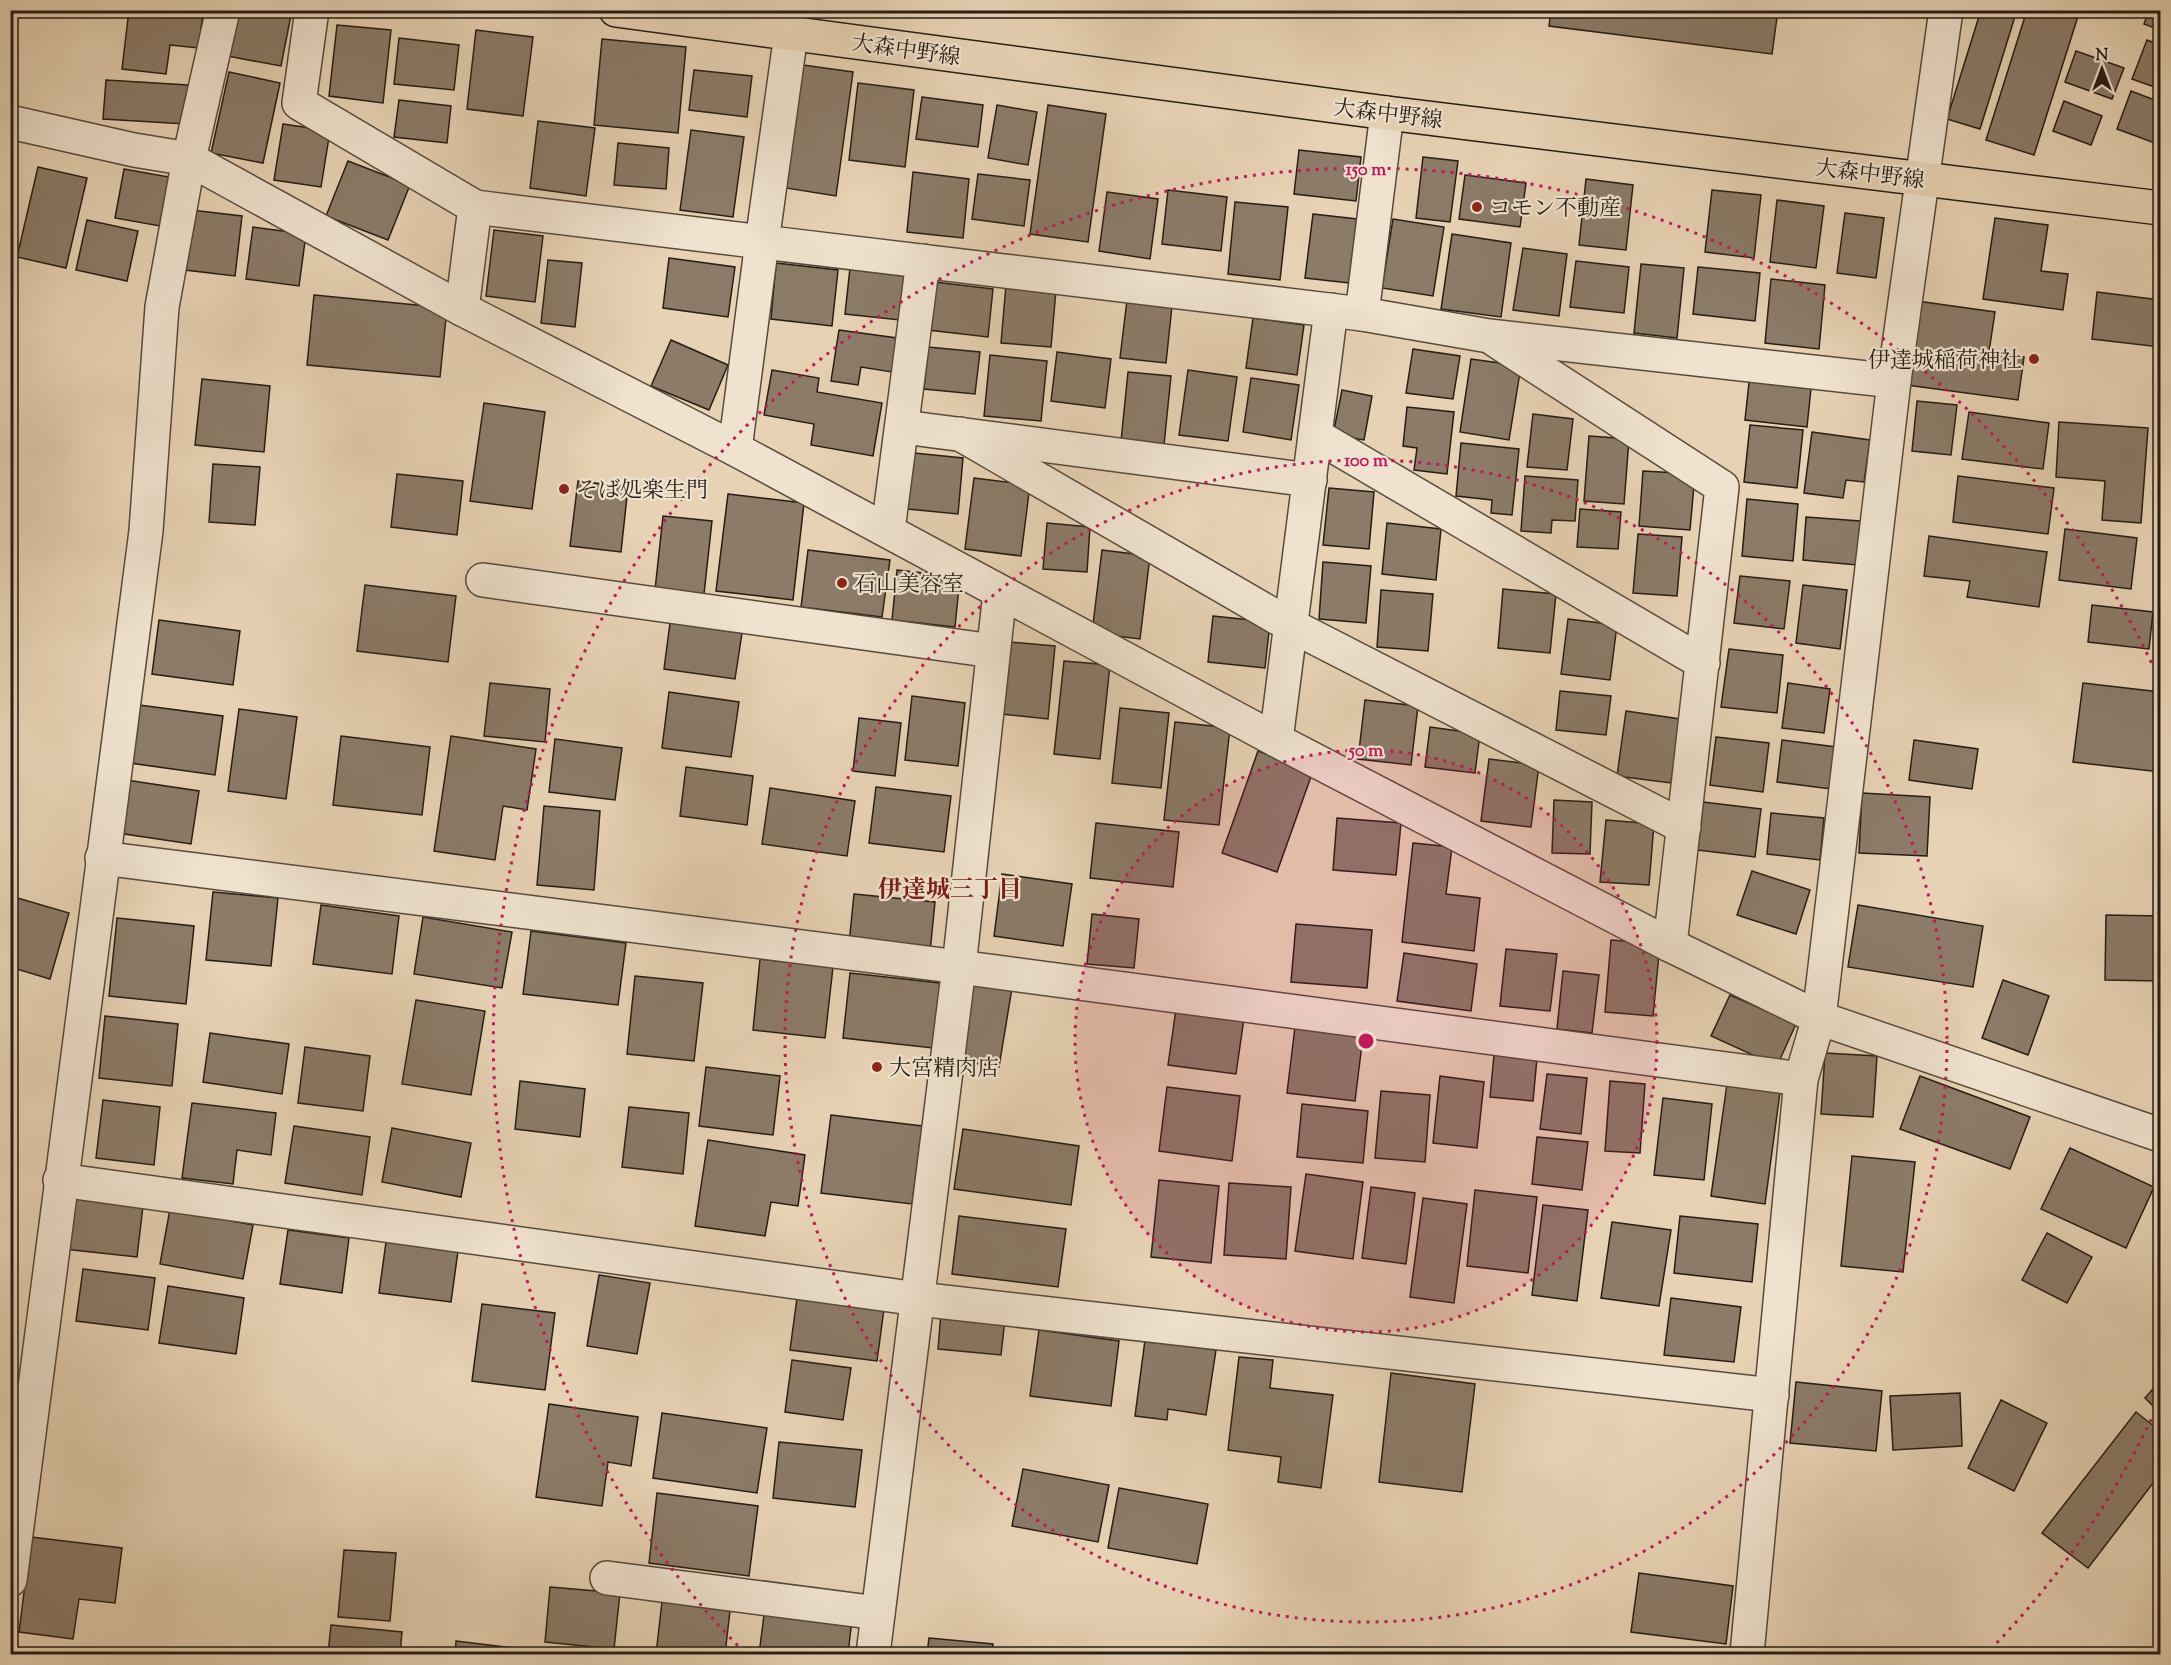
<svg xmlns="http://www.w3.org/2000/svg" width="2171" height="1665" viewBox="0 0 2171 1665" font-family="'Sorts Mill Goudy','Noto Serif JP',serif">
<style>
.building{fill:#8b7b68;stroke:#271d15;stroke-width:1.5}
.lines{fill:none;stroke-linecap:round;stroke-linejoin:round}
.minor-casing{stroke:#574a3d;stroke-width:36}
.major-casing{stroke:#271d15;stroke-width:36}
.minor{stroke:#efe2ce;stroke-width:33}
.major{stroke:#e7d2b4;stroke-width:33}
.ring{fill:none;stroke:#c2185b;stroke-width:3;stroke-dasharray:3 6}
.poi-dot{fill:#8f2418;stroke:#efe2ce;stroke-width:2}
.labels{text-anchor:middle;stroke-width:4.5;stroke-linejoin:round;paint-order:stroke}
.street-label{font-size:22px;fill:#271d15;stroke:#efe2ce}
.poi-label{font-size:22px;fill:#271d15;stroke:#efe2ce;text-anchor:start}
.neighbourhood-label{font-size:24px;font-weight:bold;fill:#7a1f14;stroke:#efe2ce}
.centre{fill:#c2185b;stroke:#efe2ce;stroke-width:3}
.ring-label{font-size:18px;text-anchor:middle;font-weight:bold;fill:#c2185b;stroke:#efe2ce;stroke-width:4.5;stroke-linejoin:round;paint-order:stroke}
</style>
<rect width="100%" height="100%" fill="#e7d2b4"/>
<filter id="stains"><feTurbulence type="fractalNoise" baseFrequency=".00333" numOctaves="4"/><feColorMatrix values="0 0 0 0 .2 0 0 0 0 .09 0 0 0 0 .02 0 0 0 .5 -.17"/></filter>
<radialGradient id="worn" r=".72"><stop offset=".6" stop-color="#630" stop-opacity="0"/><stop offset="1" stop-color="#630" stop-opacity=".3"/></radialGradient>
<g class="building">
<path d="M129,10H203L199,48L170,45L166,74L122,69Z"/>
<path d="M236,10H292L281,66L227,56Z"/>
<path d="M1551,10H1778L1772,54L1549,26Z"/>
<path d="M1981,10H2017L1980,129L1947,119Z"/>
<path d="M2027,10H2080L2034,155L1986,140Z"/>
<path d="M2149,10H2160V30L2144,24Z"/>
<path d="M337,25L391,30L383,103L329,96Z"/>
<path d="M476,30L533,37L523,116L467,109Z"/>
<path d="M399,38L459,45L454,90L394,84Z"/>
<path d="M602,39L686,47L678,133L594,125Z"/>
<path d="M2147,40L2160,45V89L2132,79Z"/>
<path d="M2076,51L2124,68L2112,99L2065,82Z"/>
<path d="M803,65L853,72L836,196L786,188Z"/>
<path d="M694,70L752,76L747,117L689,110Z"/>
<path d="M229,72L280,83L263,163L211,153Z"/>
<path d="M106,80L188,85L186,124L103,119Z"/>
<path d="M858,83L914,90L905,167L849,160Z"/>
<path d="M2131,91L2160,102V145L2117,129Z"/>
<path d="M922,97L983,105L978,147L916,139Z"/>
<path d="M399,100L451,106L447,143L394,137Z"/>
<path d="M2064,101L2102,116L2091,145L2053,131Z"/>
<path d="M997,105L1037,112L1028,165L988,158Z"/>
<path d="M1048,105L1106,114L1088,242L1030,234Z"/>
<path d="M538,121L595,128L586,196L530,188Z"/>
<path d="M283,124L330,131L321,187L274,180Z"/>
<path d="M691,130L744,137L733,217L680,210Z"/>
<path d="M618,143L669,148L666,189L614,185Z"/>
<path d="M1299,150L1361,157L1356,201L1294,194Z"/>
<path d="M1423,157L1458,161L1450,222L1416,218Z"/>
<path d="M348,161L410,185L388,240L326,216Z"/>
<path d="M38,167L87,178L66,268L17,257Z"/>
<path d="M124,169L169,177L160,226L115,218Z"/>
<path d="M913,172L969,179L963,238L907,232Z"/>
<path d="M978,174L1030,180L1024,226L972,219Z"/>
<path d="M1465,175L1526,183L1520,227L1459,219Z"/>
<path d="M1586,179L1633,185L1626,250L1579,245Z"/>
<path d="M1168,190L1227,197L1221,251L1162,244Z"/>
<path d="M1712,190L1761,195L1754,258L1705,252Z"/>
<path d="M1107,192L1158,199L1150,259L1099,251Z"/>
<path d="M1777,200L1824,206L1816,268L1770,262Z"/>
<path d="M1235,202L1288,207L1280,280L1228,274Z"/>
<path d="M191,210L242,216L235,276L185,270Z"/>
<path d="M1845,213L1884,218L1876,278L1837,273Z"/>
<path d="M1313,214L1357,219L1349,283L1305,278Z"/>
<path d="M1995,218L2048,225L2041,271L2068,274L2063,310L1983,299Z"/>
<path d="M1393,219L1444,227L1433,296L1382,288Z"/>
<path d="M87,220L138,231L127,281L76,270Z"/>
<path d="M253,227L306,234L299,286L246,279Z"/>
<path d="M494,230L543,236L535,302L486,296Z"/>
<path d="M1452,234L1511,243L1501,317L1441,309Z"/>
<path d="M1523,248L1567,254L1559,316L1513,310Z"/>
<path d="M669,258L735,267L728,317L663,308Z"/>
<path d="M548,260L582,263L575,327L541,323Z"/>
<path d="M1576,261L1629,267L1624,313L1570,307Z"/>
<path d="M776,263L838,270L832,326L771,319Z"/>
<path d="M1641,264L1684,268L1677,338L1634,333Z"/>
<path d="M1698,267L1760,273L1755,321L1693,314Z"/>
<path d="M850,268L905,274L900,320L845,314Z"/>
<path d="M1771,279L1825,285L1819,349L1765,343Z"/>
<path d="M934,282L993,289L988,337L928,330Z"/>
<path d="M1006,285L1056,290L1051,347L1001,343Z"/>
<path d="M2097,292L2160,300V347L2092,339Z"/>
<path d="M314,295L447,308L440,377L307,365Z"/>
<path d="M1127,300L1172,306L1166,363L1120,358Z"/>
<path d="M1917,301L1995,312L1989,352L2024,357L2018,400L1907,385Z"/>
<path d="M1253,318L1304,325L1297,375L1246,368Z"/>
<path d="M839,330L897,338L892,372L861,367L858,385L831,381Z"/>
<path d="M671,340L728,365L709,410L651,386Z"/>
<path d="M928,347L980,352L975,394L924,389Z"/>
<path d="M1413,349L1460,356L1453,399L1406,393Z"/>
<path d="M1057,352L1111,359L1105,408L1051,401Z"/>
<path d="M990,355L1047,361L1041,421L984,416Z"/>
<path d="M1471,359L1521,366L1509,440L1460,432Z"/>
<path d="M772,370L819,378L817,392L882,403L873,456L811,445L814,424L764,415Z"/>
<path d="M1188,370L1237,377L1228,441L1179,435Z"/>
<path d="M1128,372L1171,376L1164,445L1121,441Z"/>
<path d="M1750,373L1812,379L1807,427L1745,420Z"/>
<path d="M1251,378L1299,385L1291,440L1243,432Z"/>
<path d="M202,379L270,386L264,452L195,445Z"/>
<path d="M1342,390L1372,396L1364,440L1333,435Z"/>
<path d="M1917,401L1957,405L1951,455L1912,451Z"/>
<path d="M484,403L545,412L532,509L470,501Z"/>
<path d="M1407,407L1454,412L1447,474L1414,470L1417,448L1403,446Z"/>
<path d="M1969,412L2049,423L2043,469L1962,459Z"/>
<path d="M1533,414L1573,419L1567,470L1527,467Z"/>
<path d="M2059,422L2148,428L2141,523L2102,520L2105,481L2056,477Z"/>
<path d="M1750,425L1803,430L1797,488L1744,482Z"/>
<path d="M1812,432L1870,440L1864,482L1846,480L1843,498L1804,493Z"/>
<path d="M1589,436L1629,439L1624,504L1584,501Z"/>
<path d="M1461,443L1519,449L1512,515L1491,513L1492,500L1456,496Z"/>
<path d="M914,453L963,458L958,514L908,509Z"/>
<path d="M213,464L260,467L255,525L209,522Z"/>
<path d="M1643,471L1695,474L1690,530L1639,526Z"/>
<path d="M397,474L463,481L457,535L391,527Z"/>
<path d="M1525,476L1578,480L1575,521L1552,520L1551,533L1521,531Z"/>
<path d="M1958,476L2054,488L2048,534L1953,522Z"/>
<path d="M974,478L1030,485L1021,556L965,549Z"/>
<path d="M578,481L628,487L621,552L570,546Z"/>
<path d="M1329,488L1374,492L1369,549L1323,545Z"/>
<path d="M728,494L804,503L793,600L716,591Z"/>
<path d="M1747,499L1798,504L1793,561L1742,556Z"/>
<path d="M2159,500H2160V556H2154Z"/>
<path d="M1580,509L1621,512L1618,549L1577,547Z"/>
<path d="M663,516L712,521L704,594L655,590Z"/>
<path d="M1806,517L1860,521L1857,565L1803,560Z"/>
<path d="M1047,523L1090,527L1087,572L1043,569Z"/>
<path d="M1387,523L1441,529L1436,580L1382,574Z"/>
<path d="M2065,529L2137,538L2131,589L2059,580Z"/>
<path d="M1638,534L1682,537L1677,596L1633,593Z"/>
<path d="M1929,536L2047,552L2039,607L1967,597L1970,581L1924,576Z"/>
<path d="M808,550L890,560L882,617L801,607Z"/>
<path d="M1102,550L1150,556L1140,639L1092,633Z"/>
<path d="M1323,562L1371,566L1366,623L1319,619Z"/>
<path d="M897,570L960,577L955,627L892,620Z"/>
<path d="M1740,576L1790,581L1784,629L1734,623Z"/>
<path d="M365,585L456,596L448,662L357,651Z"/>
<path d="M1803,585L1847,590L1840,649L1796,643Z"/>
<path d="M1503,589L1556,594L1550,653L1498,648Z"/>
<path d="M1381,590L1433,594L1428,651L1377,647Z"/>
<path d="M2092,605L2153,612L2149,649L2088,642Z"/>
<path d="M1213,616L1270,622L1265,668L1208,662Z"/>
<path d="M1568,619L1617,625L1610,680L1561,674Z"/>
<path d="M159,620L240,631L233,685L152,674Z"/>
<path d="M670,623L742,633L735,679L664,669Z"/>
<path d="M1009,642L1055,646L1048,719L1001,714Z"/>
<path d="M1729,649L1783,655L1777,713L1721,707Z"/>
<path d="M1064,661L1110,665L1100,759L1054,754Z"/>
<path d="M490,683L550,689L545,742L484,736Z"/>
<path d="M1788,683L1830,689L1824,733L1782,728Z"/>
<path d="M2083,683L2160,692V772L2073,762Z"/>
<path d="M1560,691L1611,696L1606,735L1556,730Z"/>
<path d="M669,692L739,702L731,757L662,748Z"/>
<path d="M912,696L965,703L958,766L905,760Z"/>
<path d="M1365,700L1418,706L1411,765L1358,759Z"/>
<path d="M139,705L223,716L215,775L130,763Z"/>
<path d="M1120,708L1169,713L1161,788L1112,783Z"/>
<path d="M239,709L297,717L286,799L228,791Z"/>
<path d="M1626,711L1680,719L1671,783L1617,776Z"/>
<path d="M859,718L901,723L895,776L853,771Z"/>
<path d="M1175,722L1230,728L1219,825L1164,820Z"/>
<path d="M1430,727L1480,734L1475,773L1425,767Z"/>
<path d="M341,736L430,747L422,815L333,805Z"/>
<path d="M451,736L536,749L527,810L503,806L495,860L434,851Z"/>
<path d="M1716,737L1769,743L1763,792L1710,785Z"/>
<path d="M555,739L622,748L615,800L549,792Z"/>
<path d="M1782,740L1836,747L1831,789L1777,782Z"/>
<path d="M1914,740L1978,749L1972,789L1909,780Z"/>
<path d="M1258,751L1313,771L1277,872L1222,853Z"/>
<path d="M1489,759L1539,765L1531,827L1481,821Z"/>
<path d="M686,767L753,776L747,825L680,816Z"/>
<path d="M126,780L199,791L191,844L118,833Z"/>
<path d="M876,787L951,796L944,852L869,843Z"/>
<path d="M770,788L855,801L847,856L762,844Z"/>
<path d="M1862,793L1930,797L1927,856L1859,853Z"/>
<path d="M1554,800L1592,802L1590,854L1552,853Z"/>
<path d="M1703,802L1761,809L1755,857L1698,850Z"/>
<path d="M544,806L600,811L594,890L537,885Z"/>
<path d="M1771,813L1824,818L1820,860L1767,854Z"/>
<path d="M1337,818L1401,823L1396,875L1333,870Z"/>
<path d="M1606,820L1654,824L1649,885L1600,882Z"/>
<path d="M1096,823L1179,832L1173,887L1090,878Z"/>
<path d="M1413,843L1452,847L1446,894L1480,898L1474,951L1402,942Z"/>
<path d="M1752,871L1810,890L1796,934L1737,915Z"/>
<path d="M1002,874L1072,884L1063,946L994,936Z"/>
<path d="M213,892L278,898L271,966L206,960Z"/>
<path d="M854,894L935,902L930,952L849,944Z"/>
<path d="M14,897L69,913L50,979L10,967V911Z"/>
<path d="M321,905L399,916L392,974L313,964Z"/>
<path d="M1858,905L1983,926L1973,987L1848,967Z"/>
<path d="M1092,914L1139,919L1134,968L1087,964Z"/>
<path d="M2106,915L2160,916V981L2105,980Z"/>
<path d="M423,917L512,932L502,988L414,974Z"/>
<path d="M117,918L194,926L186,1004L109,996Z"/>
<path d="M1296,924L1372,930L1367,988L1291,982Z"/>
<path d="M531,931L626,943L618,1005L523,994Z"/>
<path d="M1611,940L1660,944L1653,1016L1605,1012Z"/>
<path d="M1506,949L1557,954L1550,1011L1500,1006Z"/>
<path d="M1404,953L1477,964L1471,1011L1397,1001Z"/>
<path d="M760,959L833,967L825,1038L753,1030Z"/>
<path d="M1563,971L1599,975L1592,1033L1557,1029Z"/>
<path d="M850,973L940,983L933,1048L843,1038Z"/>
<path d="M635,976L703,983L694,1061L627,1054Z"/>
<path d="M2003,980L2049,996L2028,1055L1982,1038Z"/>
<path d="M972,982L1012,988L999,1067L960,1061Z"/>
<path d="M1730,995L1796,1024L1777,1066L1711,1036Z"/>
<path d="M416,1000L485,1011L471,1095L402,1084Z"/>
<path d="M1176,1009L1244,1018L1236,1074L1168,1065Z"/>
<path d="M105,1016L178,1024L172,1086L99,1078Z"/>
<path d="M1295,1027L1363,1036L1355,1101L1287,1093Z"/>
<path d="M210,1033L289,1044L282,1094L203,1082Z"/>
<path d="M305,1047L370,1056L363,1111L298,1103Z"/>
<path d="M1825,1053L1877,1056L1873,1117L1821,1114Z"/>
<path d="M1494,1055L1537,1058L1533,1101L1490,1097Z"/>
<path d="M706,1067L780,1076L773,1135L699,1126Z"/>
<path d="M1547,1074L1587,1078L1581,1134L1540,1129Z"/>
<path d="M1440,1076L1484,1082L1477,1148L1433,1143Z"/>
<path d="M1920,1076L2030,1117L2010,1169L1900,1129Z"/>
<path d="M520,1081L585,1089L580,1137L515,1129Z"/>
<path d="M1610,1081L1645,1084L1640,1153L1605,1151Z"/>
<path d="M1727,1084L1780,1092L1765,1204L1711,1196Z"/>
<path d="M1167,1087L1240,1096L1232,1161L1159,1151Z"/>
<path d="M1381,1091L1430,1095L1425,1162L1375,1158Z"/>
<path d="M1663,1098L1712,1104L1704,1180L1654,1175Z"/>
<path d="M103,1100L160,1107L154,1165L96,1158Z"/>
<path d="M192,1103L276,1113L271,1155L237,1150L233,1184L182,1178Z"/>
<path d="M1302,1104L1368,1111L1363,1163L1297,1157Z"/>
<path d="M629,1107L689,1113L683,1174L622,1167Z"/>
<path d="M831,1115L922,1126L912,1204L821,1193Z"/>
<path d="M294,1126L370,1137L362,1195L285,1183Z"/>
<path d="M392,1128L471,1143L461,1197L382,1182Z"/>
<path d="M963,1129L1079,1146L1071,1205L954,1189Z"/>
<path d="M1537,1137L1588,1142L1582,1190L1532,1184Z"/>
<path d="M708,1140L805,1155L798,1206L771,1202L765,1236L695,1226Z"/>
<path d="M2070,1148L2154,1187L2126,1248L2041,1209Z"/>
<path d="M1852,1156L1915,1162L1903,1272L1841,1266Z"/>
<path d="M1306,1174L1363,1182L1353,1259L1295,1251Z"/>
<path d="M1159,1180L1219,1186L1211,1263L1151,1257Z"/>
<path d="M1229,1183L1291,1187L1286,1259L1224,1255Z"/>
<path d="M1371,1187L1415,1193L1406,1264L1362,1258Z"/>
<path d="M1475,1190L1537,1197L1528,1273L1467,1266Z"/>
<path d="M69,1198L143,1206L137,1257L64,1249Z"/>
<path d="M1423,1198L1467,1204L1454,1303L1410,1297Z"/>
<path d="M1543,1205L1588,1210L1577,1301L1532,1295Z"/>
<path d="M170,1209L253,1225L243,1279L160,1264Z"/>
<path d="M959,1216L1066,1229L1058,1287L952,1274Z"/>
<path d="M1680,1216L1758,1224L1752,1282L1674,1273Z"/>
<path d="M1612,1222L1671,1230L1659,1306L1601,1298Z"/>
<path d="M288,1230L349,1238L342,1293L280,1284Z"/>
<path d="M2047,1233L2092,1257L2067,1303L2022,1280Z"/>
<path d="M386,1242L458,1251L451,1302L379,1293Z"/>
<path d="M83,1269L155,1278L148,1330L76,1321Z"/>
<path d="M599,1275L650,1283L637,1354L587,1346Z"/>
<path d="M168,1286L244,1298L236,1354L159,1343Z"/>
<path d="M797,1298L884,1309L877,1361L790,1350Z"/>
<path d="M1671,1298L1741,1307L1734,1362L1664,1355Z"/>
<path d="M482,1304L555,1313L545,1390L472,1381Z"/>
<path d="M941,1313L1005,1319L1001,1355L938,1349Z"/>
<path d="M1039,1330L1119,1341L1111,1406L1030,1396Z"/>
<path d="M1145,1340L1216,1350L1206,1415L1168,1409L1167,1420L1135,1416Z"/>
<path d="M1239,1357L1273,1360L1270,1388L1333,1395L1321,1488L1278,1482L1281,1457L1228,1450Z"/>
<path d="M792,1360L851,1368L843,1420L785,1412Z"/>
<path d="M1391,1373L1475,1384L1462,1492L1379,1482Z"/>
<path d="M2160,1381V1413L2145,1398Z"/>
<path d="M1796,1382L1882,1391L1876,1451L1790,1443Z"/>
<path d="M1960,1393L1962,1446L1893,1450L1890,1396Z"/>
<path d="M2001,1400L2047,1423L2014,1491L1968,1468Z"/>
<path d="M549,1404L638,1417L631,1466L608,1462L602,1506L536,1497Z"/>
<path d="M2136,1412L2160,1431V1474L2088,1568L2042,1533Z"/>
<path d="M662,1413L767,1428L757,1493L653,1478Z"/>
<path d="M779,1442L862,1450L855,1507L773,1498Z"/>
<path d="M1023,1469L1109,1485L1098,1542L1012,1526Z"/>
<path d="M1119,1488L1208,1504L1197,1564L1108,1548Z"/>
<path d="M657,1493L758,1506L749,1576L649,1563Z"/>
<path d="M31,1537L122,1548L115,1603L79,1599L73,1639L19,1632Z"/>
<path d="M344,1550L396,1553L390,1621L338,1617Z"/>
<path d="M1639,1573L1733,1586L1726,1644L1631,1632Z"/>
<path d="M550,1587L620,1593L614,1649L545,1642Z"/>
<path d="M662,1602L730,1611L725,1654H656Z"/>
<path d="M765,1608L852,1619L848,1654H759Z"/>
<path d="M331,1625L402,1632L400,1654H328Z"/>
<path d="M929,1638L993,1644L992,1654H927Z"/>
<path d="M456,1641L530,1650V1654H455Z"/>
</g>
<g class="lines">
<g class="minor-casing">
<g id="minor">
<path d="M312,10L299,103L475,207L462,309"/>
<path d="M791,34L762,242L1362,314L1489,336L1894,381"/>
<path d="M10,122L134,150L189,159L462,309L735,449L1276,740L1670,945L1819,1018L2160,1135"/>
<path d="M475,207L762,242L735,449"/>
<path d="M1362,314L1387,113"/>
<path d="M1495,340L1722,487L1670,945"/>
<path d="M903,427L1310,480"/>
<path d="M960,434L1290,625L1684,827"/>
<path d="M1315,435L1703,663"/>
<path d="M888,530L923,261"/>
<path d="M483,580L993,651"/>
<path d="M1276,740L1331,310"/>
<path d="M102,858L959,967L1801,1079"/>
<path d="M60,1180L918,1299L1772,1395"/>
<path d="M607,1578L878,1613"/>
<path d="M10,1580L146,531L162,307L189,159L223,10"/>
<path d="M873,1654L959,967L1000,592"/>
<path d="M1747,1654L1801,1079L1819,1018L1894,381L1946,10"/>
</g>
</g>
<g class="major-casing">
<path id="major" d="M616,10L1387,113L2160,208"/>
</g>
<use href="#minor" class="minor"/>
<use href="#major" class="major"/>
</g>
<circle cx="1366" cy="1041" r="291" fill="#c2185b" fill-opacity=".12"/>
<g class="ring">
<circle cx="1366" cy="1041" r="291"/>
<circle cx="1366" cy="1041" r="581"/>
<path d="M2159 1403A872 872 0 0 1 1988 1652M744 1652A872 872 0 1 1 2159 679"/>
</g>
<g class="poi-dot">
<circle cx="1477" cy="207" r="6"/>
<circle cx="2034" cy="359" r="6"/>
<circle cx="564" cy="489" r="6"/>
<circle cx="842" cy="583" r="6"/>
<circle cx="877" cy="1067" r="6"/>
</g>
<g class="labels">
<g class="street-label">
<text transform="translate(906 49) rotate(8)" y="8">大森中野線</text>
<text transform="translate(1388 113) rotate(7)" y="8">大森中野線</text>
<text transform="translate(1870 173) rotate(7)" y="8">大森中野線</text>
</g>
<g class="poi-label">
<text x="1489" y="215">コモン不動産</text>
<text x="2022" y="367" text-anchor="end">伊達城稲荷神社</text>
<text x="576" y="497">そば処楽生門</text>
<text x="854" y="591">石山美容室</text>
<text x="889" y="1075">大宮精肉店</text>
</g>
<g class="neighbourhood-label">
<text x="950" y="897">伊達城三丁目</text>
</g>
</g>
<circle cx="1366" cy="1041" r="9" class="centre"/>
<g class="ring-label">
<text x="1366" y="175">150 m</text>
<text x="1366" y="466">100 m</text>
<text x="1366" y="756">50 m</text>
</g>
<rect width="2171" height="1665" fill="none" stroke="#e7d2b4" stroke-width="36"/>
<rect x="12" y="12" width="2147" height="1641" fill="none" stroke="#271d15" stroke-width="3"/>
<rect x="18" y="18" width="2135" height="1629" fill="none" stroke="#271d15" stroke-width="1.5"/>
<g transform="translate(2102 69)" stroke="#efe2ce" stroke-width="4.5" paint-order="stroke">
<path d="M0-4.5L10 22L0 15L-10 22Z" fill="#271d15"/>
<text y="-9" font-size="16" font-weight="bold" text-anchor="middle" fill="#271d15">N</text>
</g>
<rect width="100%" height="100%" filter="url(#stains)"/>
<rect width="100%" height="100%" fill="url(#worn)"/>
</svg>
